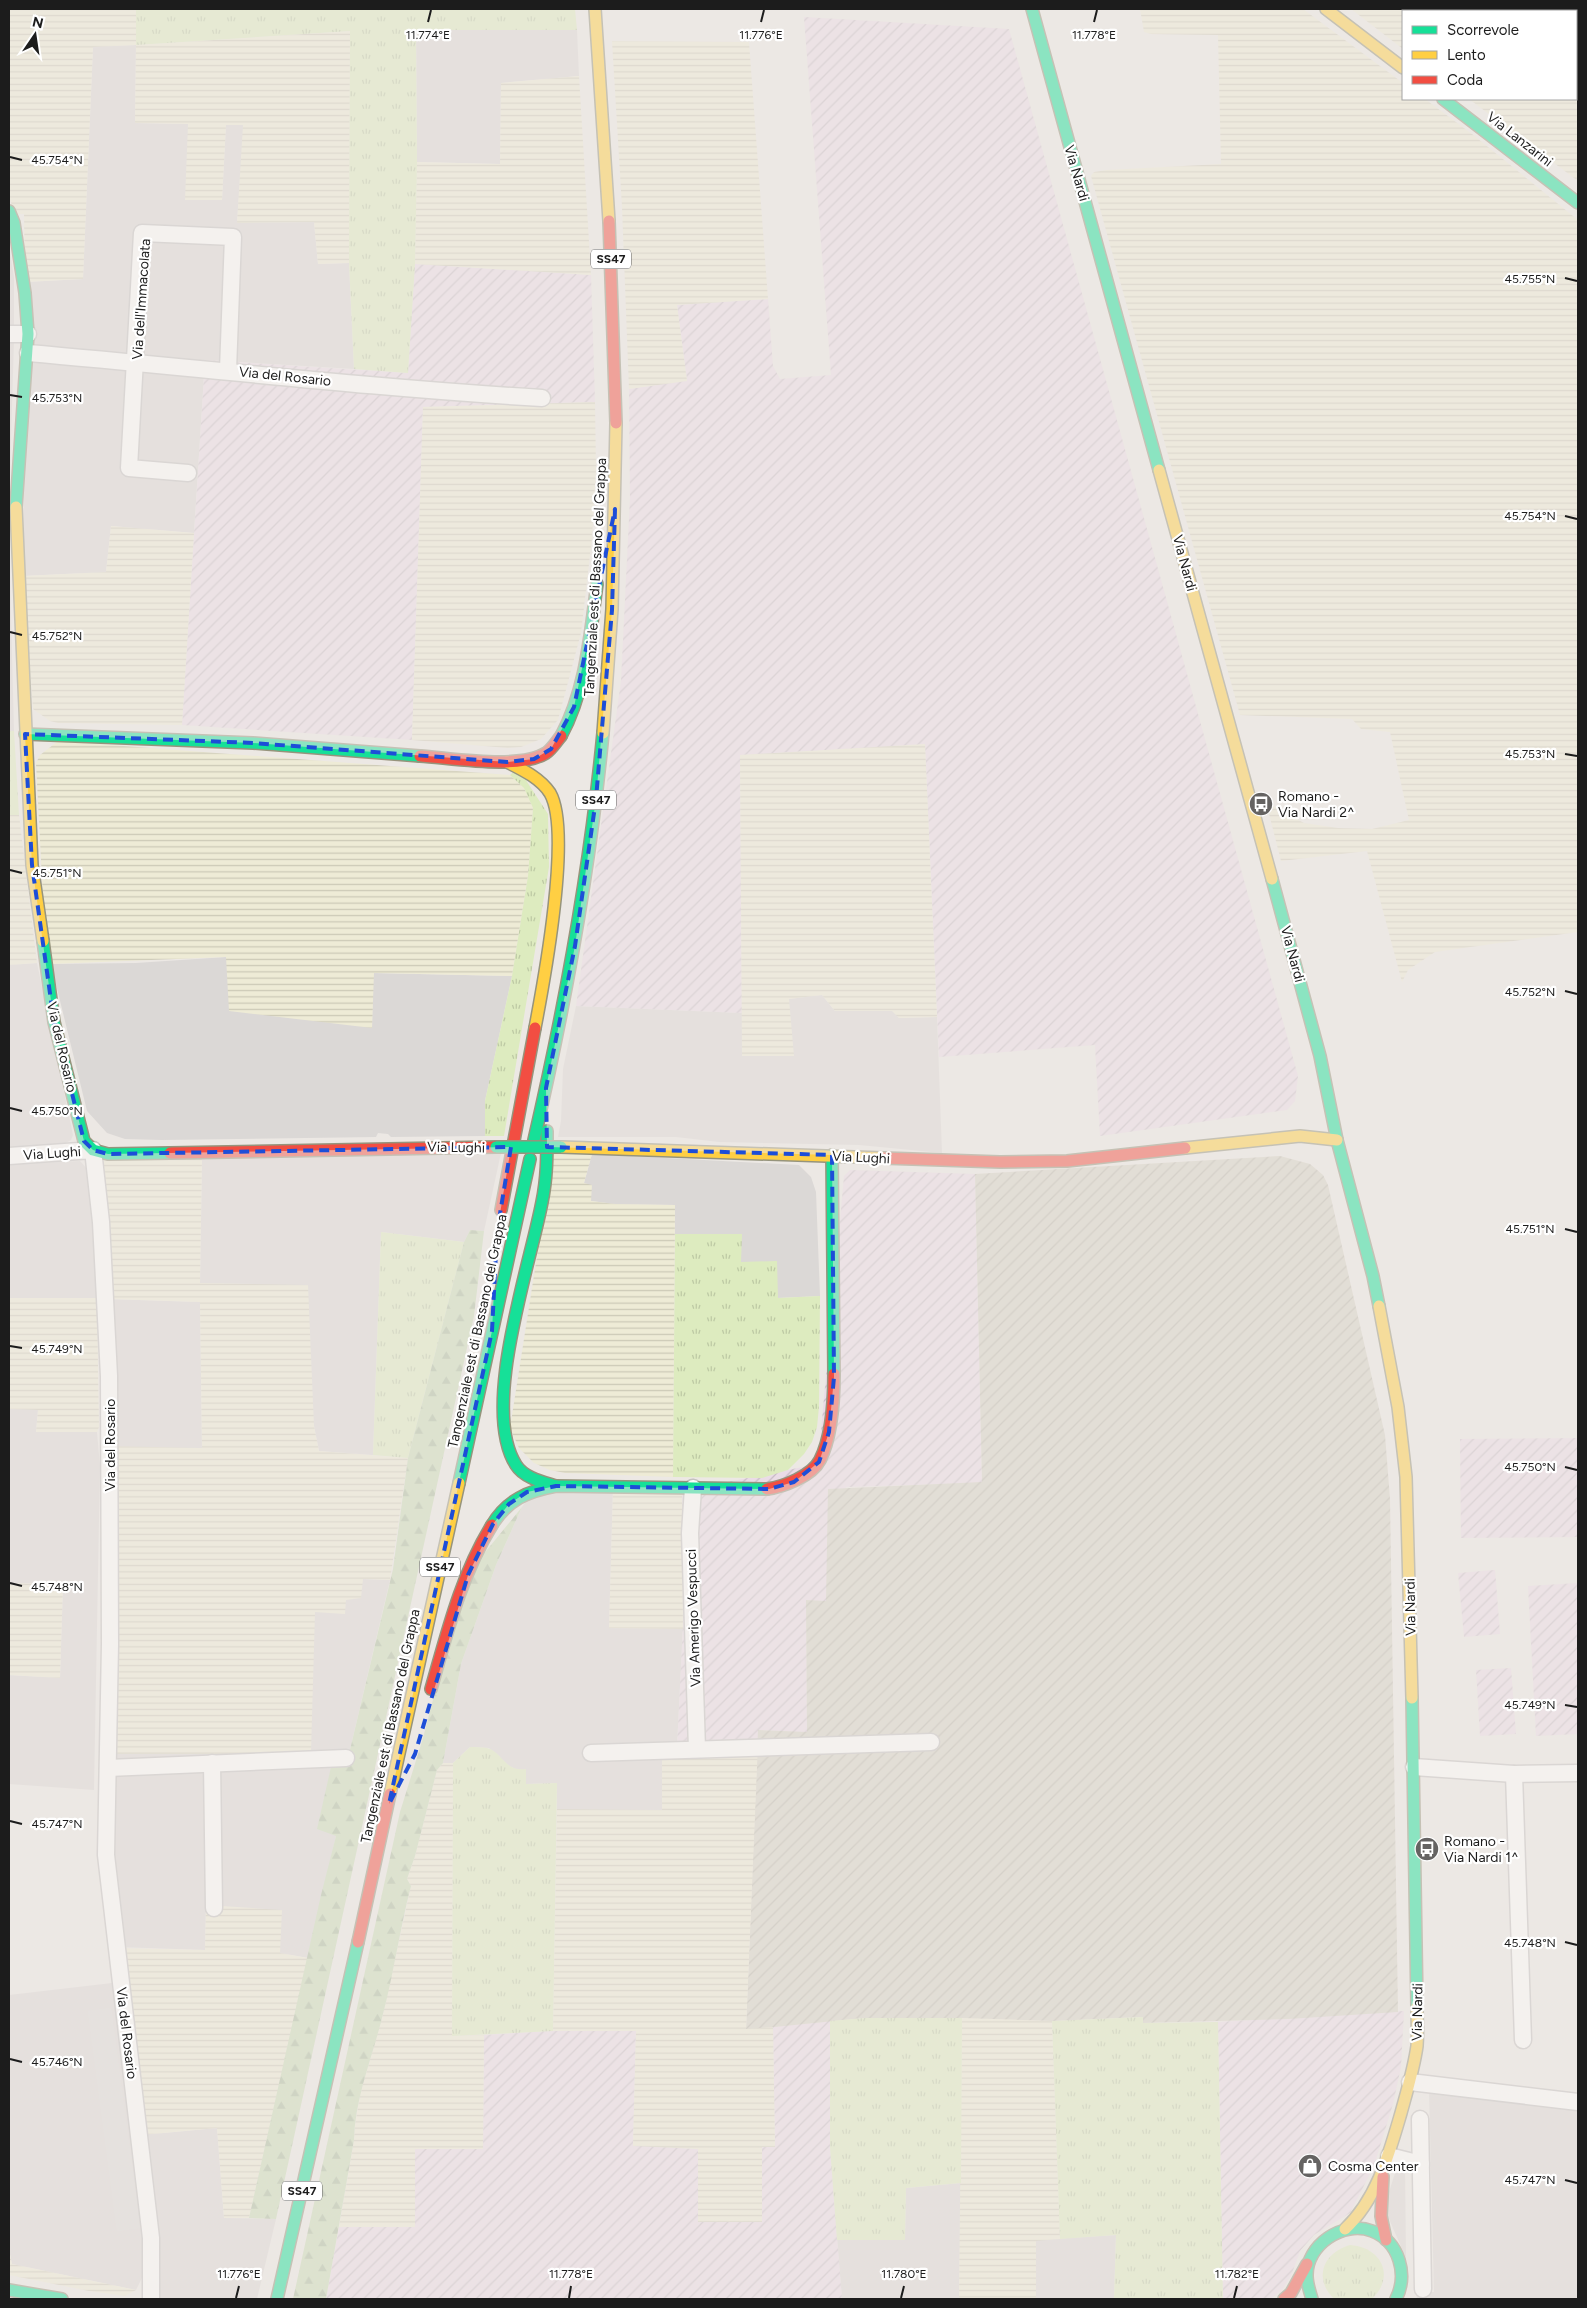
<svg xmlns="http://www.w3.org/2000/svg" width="1587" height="2308" viewBox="0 0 1587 2308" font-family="Figtree,sans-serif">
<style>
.residential{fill:#dbd8d6}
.industrial{fill:url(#industrial-furrows)}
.construction{fill:url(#construction-furrows)}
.farmland{fill:url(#farmland-rules)}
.grass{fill:url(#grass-tufts)}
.forest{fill:url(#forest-firs)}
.parking{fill:#dcdad8}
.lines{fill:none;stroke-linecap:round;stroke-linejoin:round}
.street-casing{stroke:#c4c2c0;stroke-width:19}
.fast-casing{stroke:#96947c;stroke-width:14}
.slow-casing{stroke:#96947c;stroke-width:14}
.jam-casing{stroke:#96947c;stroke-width:14}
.street{stroke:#fcfcfb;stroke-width:16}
.fast{stroke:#16e098;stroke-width:11}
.slow{stroke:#ffcf43;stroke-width:11}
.jam{stroke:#f24e42;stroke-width:11}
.fast-bridge-casing{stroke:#96947c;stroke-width:14;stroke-linecap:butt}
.fast-bridge{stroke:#16e098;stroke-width:11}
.marked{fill:none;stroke:#1d4ed8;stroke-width:4;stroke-dasharray:10 6;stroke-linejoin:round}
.ticks{fill:none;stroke:#1c1c1c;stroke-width:2}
.labels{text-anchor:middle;stroke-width:4.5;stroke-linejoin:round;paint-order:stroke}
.shield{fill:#fff;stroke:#606060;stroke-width:1}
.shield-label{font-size:12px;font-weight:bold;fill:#1c1c1c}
.street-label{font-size:14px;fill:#1c1c1c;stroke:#fff}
.poi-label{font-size:14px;fill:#1c1c1c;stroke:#fff;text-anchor:start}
.ticks-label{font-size:12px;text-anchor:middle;fill:#1c1c1c;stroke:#fff;stroke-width:4.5;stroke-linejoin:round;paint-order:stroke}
</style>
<defs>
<pattern id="industrial-furrows" width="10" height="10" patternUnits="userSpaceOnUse" patternTransform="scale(1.25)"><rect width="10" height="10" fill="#eadce6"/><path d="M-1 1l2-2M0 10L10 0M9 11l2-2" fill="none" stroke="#c8bcc5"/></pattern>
<pattern id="construction-furrows" width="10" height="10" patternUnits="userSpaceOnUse" patternTransform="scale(1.25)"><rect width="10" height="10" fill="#d6d3c5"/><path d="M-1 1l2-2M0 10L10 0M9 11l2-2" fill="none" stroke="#b7b5a9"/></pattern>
<pattern id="farmland-rules" width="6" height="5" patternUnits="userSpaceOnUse" patternTransform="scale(1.25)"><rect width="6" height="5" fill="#eeebd6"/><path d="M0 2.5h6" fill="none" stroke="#ccc9b7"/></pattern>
<pattern id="grass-tufts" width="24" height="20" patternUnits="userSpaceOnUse" patternTransform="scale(1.25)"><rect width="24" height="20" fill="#ddebbf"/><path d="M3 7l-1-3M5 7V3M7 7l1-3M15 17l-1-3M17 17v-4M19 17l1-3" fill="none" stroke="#bdc9a4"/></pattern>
<pattern id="forest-firs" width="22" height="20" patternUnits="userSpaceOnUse" patternTransform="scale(1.25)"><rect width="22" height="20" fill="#c9dcb7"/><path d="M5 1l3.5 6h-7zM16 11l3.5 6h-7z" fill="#acbc9d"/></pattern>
</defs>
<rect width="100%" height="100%" fill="#ece8e4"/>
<g class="residential">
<path d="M416,30H577L579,76L501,83L500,164L417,162Z"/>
<path d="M136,45L135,123L188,124L222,200L226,124L244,125L237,223L314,222L318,264L349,263L354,369L205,360L194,533L111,526L106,572L23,576L25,282L83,279L93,47Z"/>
<path d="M9,246L14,278V340L9,507Z"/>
<path d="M9,535L12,654L14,731H9Z"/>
<path d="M226,957L372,1028L373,973L512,976L485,1101V1136L391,1137L388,1134L378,1133L376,1137L162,1140L125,1139L107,1133L87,1111L51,964L136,963Z"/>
<path d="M37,963L73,1135L71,1140L59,1147L9,1148V965Z"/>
<path d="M822,995L835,1011H893L899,1018L937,1017L942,1153L859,1145L719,1142L676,1137H558L561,1121L563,1069L576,1006L742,1013L743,1056L788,999Z"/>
<path d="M501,1153L484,1231L470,1230L464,1242L381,1232L373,1455L319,1451L314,1426L200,1283L202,1156Z"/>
<path d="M592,1154L799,1165L811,1177L816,1192L820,1296L777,1298L741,1262V1234H675V1205L615,1204L591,1201L584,1183Z"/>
<path d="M80,1161L89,1171L92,1180L97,1298H9V1164Z"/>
<path d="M108,1299L200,1302L202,1449L110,1446Z"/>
<path d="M9,1409L38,1410L36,1432H97L100,1466L94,1790L9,1784V1675L60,1678L63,1584L9,1583Z"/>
<path d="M613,1489L609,1628L683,1629L677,1746L662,1747V1810L557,1809V1783L526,1784L518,1770L509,1766L489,1748L470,1747L453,1763H443L461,1664L496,1565L522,1507L534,1491Z"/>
<path d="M363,1579L390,1580L348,1758L336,1836L308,1958L280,1953L206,1905L205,1950L117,1947L106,1754H281L315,1612L346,1600Z"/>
<path d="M112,1983L139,2190L144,2252L142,2278L136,2290L12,2264L9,2250V1995Z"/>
<path d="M1429,2091L1578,2109V2299H1417L1416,2291L1434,2292Z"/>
<path d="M217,2128L224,2218L276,2219L257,2299H159L155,2228L142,2135Z"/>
<path d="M1405,2164L1406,2258L1386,2212L1387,2198L1397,2167Z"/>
<path d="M961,2183L959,2299H842L837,2240H905L906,2188Z"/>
<path d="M1116,2235L1114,2299H1036V2240Z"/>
</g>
<g class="industrial">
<path d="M804,17L1009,29L1298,1076L1295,1101L1287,1110L1100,1136L1095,1045L939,1057L925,745L740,755L742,1013L576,1006L621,681L630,498L629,389L687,380L677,305L768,299L773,366L780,379L831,375Z"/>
<path d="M415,264L591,275L595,402L423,407L412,740L182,725L205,360L408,373Z"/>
<path d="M850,1170L975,1174L982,1483L846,1487L826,1602L806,1600L807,1733L758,1730V1743L677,1748L684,1602L682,1491L818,1464L844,1176Z"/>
<path d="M1578,1438V1537L1461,1538L1460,1439Z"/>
<path d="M1495,1570L1500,1634L1464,1637L1458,1573Z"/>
<path d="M1578,1583V1734L1536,1736L1528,1586Z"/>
<path d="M1511,1668L1516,1734L1480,1736L1476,1670Z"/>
<path d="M1404,2011L1401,2067L1393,2104L1374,2166L1350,2213L1314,2235L1300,2251L1291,2276L1282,2290L1271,2299H1223L1218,2022Z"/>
<path d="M830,2021V2147L842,2299H326L339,2227H415V2149H483L484,2035L553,2031L636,2030L633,2145L698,2149L762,2222V2147H775L773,2027Z"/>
</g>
<path class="construction" d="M1280,1156L1310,1164L1323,1175L1328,1185L1385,1435L1390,1499L1398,2012L1288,2019L1143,2023V2017L1052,2021L864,2018L746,2030L758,1730L807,1732L806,1600L826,1601L828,1489L982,1482L975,1174Z"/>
<g class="farmland">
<path d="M9,9H136V45L350,31L349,263L318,264L314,222L237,223L243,125H226L222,200H185L188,124L135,123L136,45L93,47L83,279L25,282L24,214H16L9,198Z"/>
<path d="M1140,9H1303L1403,83V99H1425L1472,134L1578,220V932L1435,952L1408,970L1402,982L1367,851L1281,861L1266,802L1304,823L1338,828L1372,829L1409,820L1407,811L1390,732L1361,729L1352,719L1240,715L1091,176L1094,172L1107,170L1221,164L1218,35L1151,34L1144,32Z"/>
<path d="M1351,9H1578V181L1469,99H1576V11H1403V49Z"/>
<path d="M612,41L749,42L768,299L677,305L687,381L629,389L622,207Z"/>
<path d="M579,76L591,275L415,264L417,162L500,164L501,83Z"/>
<path d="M595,402L596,469L592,538L581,633L558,720L541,739L521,747L508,748L412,740L423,407Z"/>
<path d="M111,526L194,533L182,725L58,723L50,721L33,709L23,576L106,572Z"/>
<path d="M58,741L510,775L524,788L533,808L528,876L512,976L374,973L372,1028L229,1011L226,957L51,964L43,899L36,763L40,755Z"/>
<path d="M925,744L937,1017L899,1018L892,1011H835L822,995L789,999L794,1056H742L740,755Z"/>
<path d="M9,815H19L37,963L9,965Z"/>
<path d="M553,1154H592L584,1183L592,1185L591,1201L615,1204L675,1205L673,1477L565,1473L550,1470L534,1463L519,1448L510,1428Z"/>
<path d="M202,1156L200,1283L308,1285L314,1426L319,1451L408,1458L390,1580L363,1579L361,1598L346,1600L345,1614L315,1612L311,1752L281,1754H106L110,1446L202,1448L200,1302L108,1299L100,1160Z"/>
<path d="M9,1298H97L99,1427L97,1432H36L38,1410L9,1409Z"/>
<path d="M613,1489L682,1491L683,1629L609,1628Z"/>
<path d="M9,1583L63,1584L60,1678L9,1675Z"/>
<path d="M758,1743L746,2029L773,2027L775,2147H762V2222H698V2149L633,2146L636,2031H553L557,1809L662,1810V1746Z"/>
<path d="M443,1763H453L452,2036L484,2035L483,2149H415V2227H339L354,2140L355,2125L360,2095L383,2014L411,1886L407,1879L415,1856L437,1770Z"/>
<path d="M206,1905L282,1910L280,1953L308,1958L249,2218H224L217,2128L142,2135L117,1948L205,1950Z"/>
<path d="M962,2018L1052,2021L1060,2239L1036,2241V2299H959Z"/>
<path d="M9,2250L12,2264L136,2290L125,2296L89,2291L9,2275Z"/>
</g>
<g class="grass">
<path d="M136,9H575L577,30H416L417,162L415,264L408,373L354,369L349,263L350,31L136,45Z"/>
<path d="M9,731H14L19,815H9Z"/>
<path d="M518,768L548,814L549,867L504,1136H485V1101L512,976L528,876L533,808L524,788L510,775Z"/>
<path d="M381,1232L464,1242L408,1458L373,1455Z"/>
<path d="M675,1234H742L741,1262L777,1261L778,1298L820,1296L819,1407L817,1427L812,1442L804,1454L788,1470L762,1478L673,1477Z"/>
<path d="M470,1747C476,1747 482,1747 487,1748C503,1752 504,1772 526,1769V1784L557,1783L553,2031L452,2036L453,1763Z"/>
<path d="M1143,2017V2023L1218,2022L1223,2299H1114L1116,2235L1060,2239L1052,2021Z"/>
<path d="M864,2018H962L961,2183L906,2188L905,2240H837L830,2147V2021Z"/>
<path d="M1350,2245C1381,2247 1396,2276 1372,2299H1334C1313,2278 1323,2253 1350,2245Z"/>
</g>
<g class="forest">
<path d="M470,1230L484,1231L474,1316L276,2219L249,2218L321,1895L336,1836L317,1829L333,1758H348L393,1569L408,1458L464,1242Z"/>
<path d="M522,1507L496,1565L461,1664L443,1763L437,1770L415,1856L407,1879L411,1886C400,1928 394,1972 383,2014C373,2056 355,2097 354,2140L326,2299H293L400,1812L423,1738L448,1642L473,1567Z"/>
</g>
<path class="parking" d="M111,2008L140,2228L117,2231L88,2011Z"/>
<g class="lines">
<g class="street-casing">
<g id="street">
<path d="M9,334H28"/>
<path d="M28,353C200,368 371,388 542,398"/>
<path d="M188,473L129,468L142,233L233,237L228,370"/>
<path d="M9,1156L93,1150L101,1222L109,1376L110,1644L106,1855L151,2238V2299"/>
<path d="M693,1488L690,1533L697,1749"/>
<path d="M591,1753L931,1742"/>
<path d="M212,1763L214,1908"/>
<path d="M1414,1767L1514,1774L1578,1773"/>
<path d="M108,1768L346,1758"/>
<path d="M1514,1774L1523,2040"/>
<path d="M1410,2082L1578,2102"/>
<path d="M1420,2119L1423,2289"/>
<path d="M1389,2156L1421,2164"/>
</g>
</g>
<g class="fast-casing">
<g id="fast">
<path d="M1032,9L1159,470"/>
<path d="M1443,99L1578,203"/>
<path d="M9,211L14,223L25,293L28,334L16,507"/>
<path d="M25,734L253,743L420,756"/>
<path d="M561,736C586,690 590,635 597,584"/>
<path d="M1272,879L1320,1056L1337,1140L1373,1276L1379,1306"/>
<path d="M43,941L54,1022L84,1141L93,1150L108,1154L170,1153"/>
<path d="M547,1131C547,1156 547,1178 542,1202C530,1266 480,1409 516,1465C524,1478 543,1482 556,1486"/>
<path d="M534,1140C565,1006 590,870 603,733"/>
<path d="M832,1155L834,1374"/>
<path d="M459,1483L530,1159"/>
<path d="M492,1525C507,1500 528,1491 556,1486L767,1489"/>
<path d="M1412,1698L1417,2007"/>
<path d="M9,2290L62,2299"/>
<path d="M277,2299L358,1942"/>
<path d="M1312,2299C1310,2292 1307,2284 1307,2276C1306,2245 1343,2220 1372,2231C1400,2242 1408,2275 1396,2299"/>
</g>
</g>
<g class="slow-casing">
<g id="slow">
<path d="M595,9L609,221"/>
<path d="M1326,9L1403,68"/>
<path d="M1159,470L1272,879"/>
<path d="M16,507L32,865L43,941"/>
<path d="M603,733L612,609L616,423"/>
<path d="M507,762C523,770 540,778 550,793C572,831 544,981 535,1028"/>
<path d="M561,1147L883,1158"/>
<path d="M1185,1148L1300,1136L1337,1140"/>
<path d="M1379,1306L1398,1407L1406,1477L1412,1698"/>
<path d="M390,1794L459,1483"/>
<path d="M1345,2229C1377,2199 1389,2154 1401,2113C1407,2091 1414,2068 1417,2046C1418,2033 1417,2020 1417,2007"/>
</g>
</g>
<g class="jam-casing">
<g id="jam">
<path d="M609,221L616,423"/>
<path d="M420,756C452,758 519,770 546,753C552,749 556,742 561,736"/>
<path d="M170,1153L496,1147"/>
<path d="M883,1158L1000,1162L1067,1161L1185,1148"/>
<path d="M501,1210L535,1028"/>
<path d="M767,1489C783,1487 812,1476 820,1460C832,1436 834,1401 834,1374"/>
<path d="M431,1689C447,1633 461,1575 492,1525"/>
<path d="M358,1942L390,1794"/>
<path d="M1383,2177L1381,2216L1386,2240"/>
<path d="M1284,2299L1291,2293L1307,2264"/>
</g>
</g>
<use href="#street" class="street"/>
<use href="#fast" class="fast"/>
<use href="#slow" class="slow"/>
<use href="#jam" class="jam"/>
<g class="fast-bridge-casing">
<path id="fast-bridge" d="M496,1147H561"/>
</g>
<use href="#fast-bridge" class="fast-bridge"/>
</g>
<path d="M0 0H1587V2308H0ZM615,509L612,610L596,799L575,946L546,1088L547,1147L832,1155L834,1377L829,1432L819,1462L794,1482L769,1489L556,1486L527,1492L509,1504L493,1524L468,1575L415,1754L389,1804L492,1331L497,1232L511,1147L108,1154L93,1150L84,1141L54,1022L32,865L25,734L253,743L507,762L534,759L551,749L574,707Z" fill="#ece8e4" fill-opacity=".55" fill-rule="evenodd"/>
<path class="marked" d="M615,509L612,610L596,799L575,946L546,1088L547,1147L832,1155L834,1377L829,1432L819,1462L794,1482L769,1489L556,1486L527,1492L509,1504L493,1524L468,1575L415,1754L389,1804L492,1331L497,1232L511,1147L108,1154L93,1150L84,1141L54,1022L32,865L25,734L253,743L507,762L534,759L551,749L574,707Z"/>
<path class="ticks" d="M428,22L431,10M761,22L764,10M1094,22L1097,10M10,157L22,160M1565,278L1577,281M10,395L22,397M1565,516L1577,519M10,632L22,635M1565,754L1577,756M10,870L22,873M1565,991L1577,994M10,1108L22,1111M1565,1229L1577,1232M10,1346L22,1348M1565,1467L1577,1470M10,1583L22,1586M1565,1705L1577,1707M10,1821L22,1824M1565,1942L1577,1945M10,2059L22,2062M1565,2180L1577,2183M236,2298L239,2286M569,2298L571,2286M901,2298L904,2286M1234,2298L1237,2286"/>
<defs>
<g id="bus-disc" transform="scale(1.25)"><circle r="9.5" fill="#656362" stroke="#fff"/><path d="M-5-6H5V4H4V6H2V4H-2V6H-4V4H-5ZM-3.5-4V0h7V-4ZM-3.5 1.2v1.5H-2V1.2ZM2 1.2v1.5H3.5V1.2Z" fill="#fff"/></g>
<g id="shop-disc" transform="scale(1.25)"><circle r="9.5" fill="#656362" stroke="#fff"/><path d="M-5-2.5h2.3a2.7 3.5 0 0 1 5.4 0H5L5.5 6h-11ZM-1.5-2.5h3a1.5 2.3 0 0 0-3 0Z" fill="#fff"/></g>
</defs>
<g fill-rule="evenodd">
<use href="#bus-disc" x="1261" y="804"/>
<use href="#bus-disc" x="1427" y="1849"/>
<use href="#shop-disc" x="1310" y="2166"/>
</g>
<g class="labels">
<g class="shield">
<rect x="591" y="249.5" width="40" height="19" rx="4"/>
<rect x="576" y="790.5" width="40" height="19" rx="4"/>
<rect x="420" y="1557.5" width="40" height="19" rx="4"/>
<rect x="282" y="2181.5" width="40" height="19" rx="4"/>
</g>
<g class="shield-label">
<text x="611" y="263">SS47</text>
<text x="596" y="804">SS47</text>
<text x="440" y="1571">SS47</text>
<text x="302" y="2195">SS47</text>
</g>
<g class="street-label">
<text transform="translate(1520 139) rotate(38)" y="5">Via Lanzarini</text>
<text transform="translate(1077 173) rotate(74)" y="5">Via Nardi</text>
<text transform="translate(141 299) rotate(-86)" y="5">Via dell'Immacolata</text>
<text transform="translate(285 376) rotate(6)" y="5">Via del Rosario</text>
<text transform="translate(1185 563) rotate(75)" y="5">Via Nardi</text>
<text transform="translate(595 577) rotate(-87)" y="5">Tangenziale est di Bassano del Grappa</text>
<text transform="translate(1293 954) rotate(75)" y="5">Via Nardi</text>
<text transform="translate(62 1047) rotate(77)" y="5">Via del Rosario</text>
<text transform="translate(456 1147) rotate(1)" y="5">Via Lughi</text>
<text transform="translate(52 1153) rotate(-4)" y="5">Via Lughi</text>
<text transform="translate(861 1157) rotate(3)" y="5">Via Lughi</text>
<text transform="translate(477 1331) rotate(-78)" y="5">Tangenziale est di Bassano del Grappa</text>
<text transform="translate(110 1445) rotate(-90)" y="5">Via del Rosario</text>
<text transform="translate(1410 1607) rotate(-91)" y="5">Via Nardi</text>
<text transform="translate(693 1618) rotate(-92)" y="5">Via Amerigo Vespucci</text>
<text transform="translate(390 1726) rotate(-78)" y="5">Tangenziale est di Bassano del Grappa</text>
<text transform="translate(1417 2012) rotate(-89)" y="5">Via Nardi</text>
<text transform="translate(127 2033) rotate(83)" y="5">Via del Rosario</text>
</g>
<g class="poi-label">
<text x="1278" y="801">Romano -<tspan x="1278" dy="16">Via Nardi 2^</tspan></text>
<text x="1444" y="1846">Romano -<tspan x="1444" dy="16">Via Nardi 1^</tspan></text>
<text x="1328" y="2171">Cosma Center</text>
</g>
</g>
<g class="ticks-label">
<text x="428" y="39">11.774°E</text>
<text x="761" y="39">11.776°E</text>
<text x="1094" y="39">11.778°E</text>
<text x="57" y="164">45.754°N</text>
<text x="1530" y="283">45.755°N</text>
<text x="57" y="402">45.753°N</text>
<text x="1530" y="520">45.754°N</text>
<text x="57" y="640">45.752°N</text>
<text x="1530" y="758">45.753°N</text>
<text x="57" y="877">45.751°N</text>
<text x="1530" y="996">45.752°N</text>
<text x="57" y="1115">45.750°N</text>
<text x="1530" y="1233">45.751°N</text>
<text x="57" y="1353">45.749°N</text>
<text x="1530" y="1471">45.750°N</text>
<text x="57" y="1591">45.748°N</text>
<text x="1530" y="1709">45.749°N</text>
<text x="57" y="1828">45.747°N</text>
<text x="1530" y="1947">45.748°N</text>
<text x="57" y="2066">45.746°N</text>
<text x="1530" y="2184">45.747°N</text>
<text x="239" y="2278">11.776°E</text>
<text x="571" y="2278">11.778°E</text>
<text x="904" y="2278">11.780°E</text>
<text x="1237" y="2278">11.782°E</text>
</g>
<rect width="1587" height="2308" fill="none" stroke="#1c1c1c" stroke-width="20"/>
<rect x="1402" y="10" width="175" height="90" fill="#ffffff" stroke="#a4a4a4"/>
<rect x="1412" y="26" width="25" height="8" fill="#16e098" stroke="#a4a4a4"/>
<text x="1447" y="35" font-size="15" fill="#1c1c1c">Scorrevole</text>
<rect x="1412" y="51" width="25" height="8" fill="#ffcf43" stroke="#a4a4a4"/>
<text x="1447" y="60" font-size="15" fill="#1c1c1c">Lento</text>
<rect x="1412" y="76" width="25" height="8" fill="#f24e42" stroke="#a4a4a4"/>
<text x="1447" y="85" font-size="15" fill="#1c1c1c">Coda</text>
<g transform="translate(35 35) rotate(13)" stroke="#ffffff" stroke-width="4" paint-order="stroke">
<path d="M0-4L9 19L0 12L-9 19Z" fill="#1c1c1c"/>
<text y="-8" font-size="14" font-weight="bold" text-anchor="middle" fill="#1c1c1c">N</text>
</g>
</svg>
